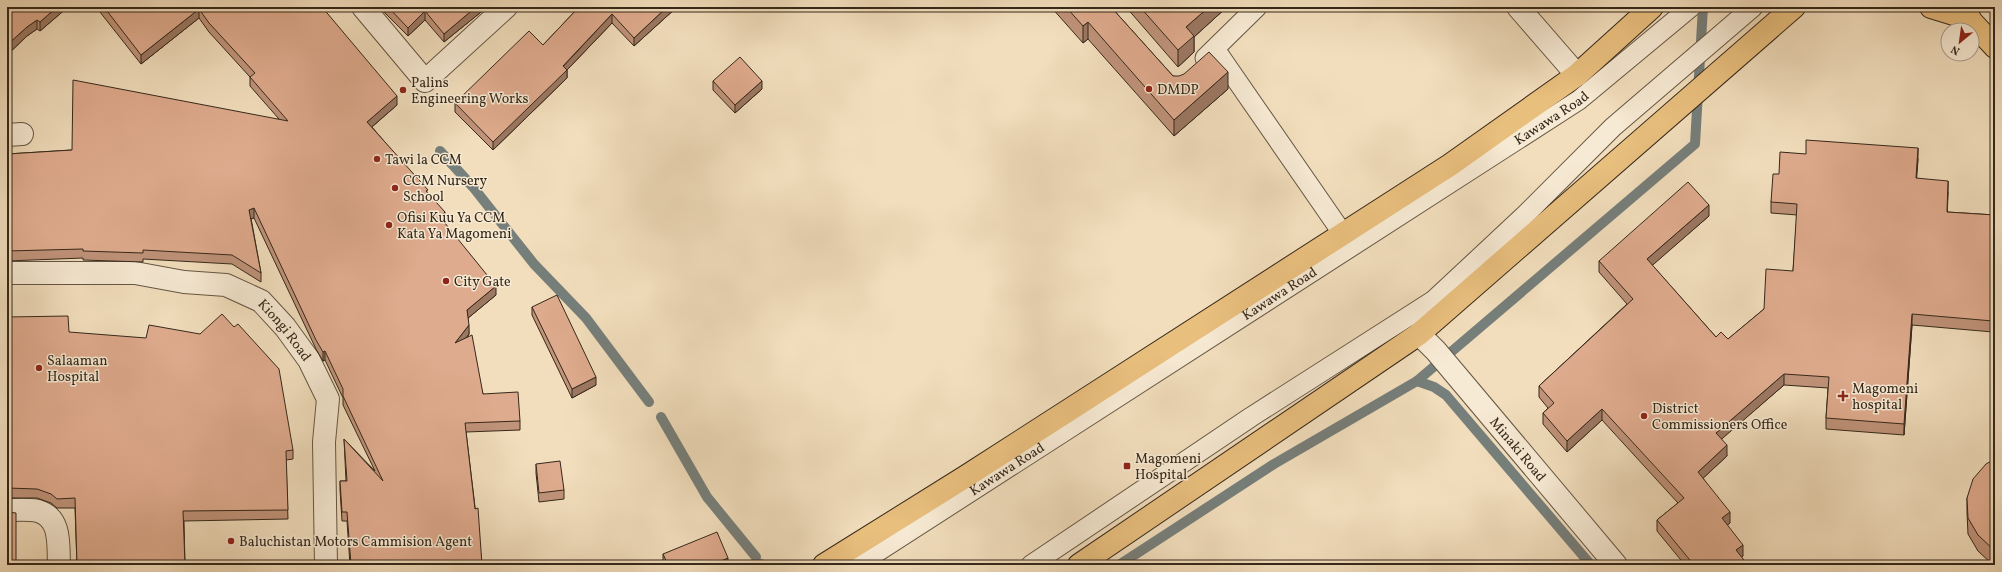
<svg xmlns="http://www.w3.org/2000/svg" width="2002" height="572" viewBox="0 0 2002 572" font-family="Vollkorn,serif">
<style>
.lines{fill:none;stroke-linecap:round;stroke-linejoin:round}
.stream{stroke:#767f7b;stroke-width:10}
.lane-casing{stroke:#645643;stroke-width:21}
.street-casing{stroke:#645643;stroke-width:24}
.primary-casing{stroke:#35281a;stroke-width:24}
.highway-casing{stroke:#35281a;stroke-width:24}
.lane{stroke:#f7ead4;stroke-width:19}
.street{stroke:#f7ead4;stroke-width:22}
.primary{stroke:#e9bf7e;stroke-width:22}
.highway{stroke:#e9bf7e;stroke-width:22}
.wall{fill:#c0937a;stroke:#35281a}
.shaded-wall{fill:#9c7863;stroke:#35281a}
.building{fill:#dfab8e;stroke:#35281a}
.poi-dot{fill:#8f2418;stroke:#f7ead4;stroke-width:1.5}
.labels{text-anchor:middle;stroke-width:3;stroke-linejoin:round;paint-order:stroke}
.poi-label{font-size:14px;fill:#35281a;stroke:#f7ead4;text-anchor:start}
.street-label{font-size:14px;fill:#35281a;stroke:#f7ead4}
</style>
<rect width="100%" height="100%" fill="#f2debd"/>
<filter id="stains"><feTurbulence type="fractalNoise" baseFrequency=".005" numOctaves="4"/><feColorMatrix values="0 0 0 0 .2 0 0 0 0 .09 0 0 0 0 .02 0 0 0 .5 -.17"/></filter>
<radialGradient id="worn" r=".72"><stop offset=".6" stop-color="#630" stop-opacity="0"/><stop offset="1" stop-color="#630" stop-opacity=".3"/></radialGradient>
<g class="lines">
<g class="stream">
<path d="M440,151L473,187L534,264L586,318L649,402"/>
<path d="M1417,381L1434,387L1446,395L1591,565"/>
<path d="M661,417L707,497L756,557"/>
<path d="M761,564L762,565"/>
<path d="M1119,565L1274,464L1417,381L1695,144L1703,7"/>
</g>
<g class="lane-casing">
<g id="lane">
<path d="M1215,49L1343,234"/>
<path d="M1205,58L1257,7"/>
<path id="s1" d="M857,565L1579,100L1691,7"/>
<path d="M1031,565L1251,417L1434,300L1525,215L1613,127L1753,7"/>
</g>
</g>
<g class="street-casing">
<g id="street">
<path d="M363,7L425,81L506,7"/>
<path d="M1518,7L1577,75"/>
<path d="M7,135L22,134"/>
<path id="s2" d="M7,273H135L184,282L226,285L261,301L285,327L309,360L328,399L324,442L326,565"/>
<path id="s3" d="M1419,334L1436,351L1616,565"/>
<path d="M7,510C17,510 29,509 38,511C62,518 58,546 59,565"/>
</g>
</g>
<g class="primary-casing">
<g id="primary">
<path d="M824,565L965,477L1450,165L1577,75L1652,7"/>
<path d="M1079,565L1419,334L1794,7"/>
</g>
</g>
<g class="highway-casing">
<g id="highway">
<path d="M1931,7L1970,19"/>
<path d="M1958,7L1995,47"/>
</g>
</g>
<use href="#lane" class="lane"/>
<use href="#street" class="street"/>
<use href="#primary" class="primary"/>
<use href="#highway" class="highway"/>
</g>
<g class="wall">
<path d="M7,7H68L40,31L37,29L27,36L7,55Z"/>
<path d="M96,7H322L397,105L372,127L428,193L445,221L444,222L496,295L468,318L469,334L467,338L483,394L520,421V430L466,432L482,565H350L347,521H342L340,490V481H346L344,439L375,471L343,405V398L325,360L323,361L316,349L254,218H251L261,273V282L232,264L143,259V262L83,260V258L7,261V154L72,150L279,119L250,86V77L209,32L199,18L141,64Z"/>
<path d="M379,7H486V8L444,42L425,20L408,36Z"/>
<path d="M579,7H676V8L634,46L612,23L567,70V78L493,150L455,112V103L543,45Z"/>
<path d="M1051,7H1111L1173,76L1228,89L1174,136L1088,39L1083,43Z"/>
<path d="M1126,7H1227L1194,37V52L1178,67Z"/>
<path d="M713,81L762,89L735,113L713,90Z"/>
<path d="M1806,154L1918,159L1916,178L1948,192L1947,212L1995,215L1993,332L1912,325L1904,435L1826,429V418L1828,388L1784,385L1721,439L1727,456L1703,478L1730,523L1727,525L1743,556L1741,557L1748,565H1685L1657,531V520L1678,503L1602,420L1567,452L1543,424V413L1548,408L1539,397V386L1627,304L1599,272V261L1709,216L1652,265L1716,337L1728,339L1764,309L1793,271L1797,215L1771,213V202L1779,174Z"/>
<path d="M532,307L596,385L572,398L532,315Z"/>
<path d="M7,317L69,332L293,450V459L286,460L288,519L184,521L185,565H77L75,508H57L51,503L37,498H7Z"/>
<path d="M1995,459V565H1993L1978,551L1968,534L1967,513V498Z"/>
<path d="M536,464L564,490V499L539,502L536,473Z"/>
<path d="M663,554L728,565H664L663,562Z"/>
</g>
<g class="shaded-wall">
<path d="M57,7H68L40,31V22Z"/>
<path d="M476,7H486V8L444,42V34Z"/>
<path d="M667,7H676V8L634,46V38Z"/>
<path d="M1209,7H1227L1194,37V52L1178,67V50L1186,27Z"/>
<path d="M199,9V18L141,64V55Z"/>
<path d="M425,11V20L408,36V28Z"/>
<path d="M612,14V23L567,70V78L493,150V142Z"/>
<path d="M37,20V29L27,36L7,55V45L27,27Z"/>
<path d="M1088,22V39L1083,43V26Z"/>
<path d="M1228,72V89L1174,136V120Z"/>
<path d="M762,81V89L735,113V105Z"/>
<path d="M397,96V105L367,131V122Z"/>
<path d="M1918,148V159L1916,189V178Z"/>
<path d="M1948,181V192L1947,223V212Z"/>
<path d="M1709,205V216L1647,270V259Z"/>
<path d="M254,208V218L249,219V210Z"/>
<path d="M445,212V221L440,226V217Z"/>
<path d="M1995,283V294L1993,332V321Z"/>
<path d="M496,286V295L467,319V310Z"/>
<path d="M1912,314V325L1904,435V424Z"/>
<path d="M469,325V334L455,352V343Z"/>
<path d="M325,351V360L323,361V352Z"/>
<path d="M1784,374V385L1716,444V433Z"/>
<path d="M596,377V385L572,398V389Z"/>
<path d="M1602,409V420L1567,452V441Z"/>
<path d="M1727,445V456L1698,483V472Z"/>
<path d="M1730,512V523L1722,529V518Z"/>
<path d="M1743,545V556L1736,561V550Z"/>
<path d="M728,558V565H711Z"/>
</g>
<g class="building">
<path d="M7,7H57L40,22L37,20L27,27L7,45Z"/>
<path d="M104,7H322L397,96L367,122L428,190L426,191L445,212L440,217L496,286L467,310L469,325L455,343L472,335L483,394L518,392L520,421L465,423L475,509L478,508L482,565H351L347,512H342L340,481H347L344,439L383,481L343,396V389L325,351L323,352L316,340L254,208L249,210L261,273L232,255L143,250V253L83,251V249L7,251V154L72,150L73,80L288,121L250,77L255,73L209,23L199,9L141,55Z"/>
<path d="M388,7H476L444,34L425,11L408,28Z"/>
<path d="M579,7H667L634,38L612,14L563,66L567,70L493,142L455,103L529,31L543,45Z"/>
<path d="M1066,7H1111L1173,76H1179L1184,74L1209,52L1228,72L1174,120L1088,22L1083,26Z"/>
<path d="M1140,7H1209L1186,27L1194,36L1178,50Z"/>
<path d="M740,57L762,81L735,105L713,81Z"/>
<path d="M1806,140L1918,148L1916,178L1948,181L1947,212L1995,215V283L1993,321L1912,314L1904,424L1826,418L1829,377L1784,374L1716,433L1727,445L1698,472L1730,512L1722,518L1743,545L1736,550L1748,565H1694L1657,520L1684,498L1602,409L1567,441L1543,413L1554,403L1539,386L1633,299L1599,261L1688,182L1709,205L1647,259L1716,337L1721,332L1728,339L1764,309L1766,269L1793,271L1797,204L1771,202L1773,174H1779L1780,152L1806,154Z"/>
<path d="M557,295L596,377L572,389L532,307Z"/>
<path d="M222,314L234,327L238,324L279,369L293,450L286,451L288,510L183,511L185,565H77L75,498L57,499L51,494L37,489L7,488V317L68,316L69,332L146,338L149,325L200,334Z"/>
<path d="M1995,459V551L1978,535L1968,518L1967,498L1973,479L1986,464Z"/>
<path d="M560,461L564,490L539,493L536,464Z"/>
<path d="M7,512L16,513V565H7Z"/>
<path d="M717,532L728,558L711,565H668L663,554Z"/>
</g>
<g class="poi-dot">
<circle cx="1149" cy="89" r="4"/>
<circle cx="403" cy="90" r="4"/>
<circle cx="377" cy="159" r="4"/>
<circle cx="395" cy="188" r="4"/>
<circle cx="389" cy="225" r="4"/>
<circle cx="446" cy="281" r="4"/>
<circle cx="39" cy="368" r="4"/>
<path d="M1841 390h4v4h4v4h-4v4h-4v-4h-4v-4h4z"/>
<circle cx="1644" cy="416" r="4"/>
<rect x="1123" y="462" width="8" height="8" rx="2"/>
<circle cx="231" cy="541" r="4"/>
</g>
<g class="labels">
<g class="poi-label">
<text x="411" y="87">Palins<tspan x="411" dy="16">Engineering Works</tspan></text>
<text x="1157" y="94">DMDP</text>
<text x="385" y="164">Tawi la CCM</text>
<text x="403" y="185">CCM Nursery<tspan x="403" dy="16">School</tspan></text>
<text x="397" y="222">Ofisi Kuu Ya CCM<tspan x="397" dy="16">Kata Ya Magomeni</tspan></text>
<text x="454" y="286">City Gate</text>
<text x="47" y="365">Salaaman<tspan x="47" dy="16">Hospital</tspan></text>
<text x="1852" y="393">Magomeni<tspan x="1852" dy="16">hospital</tspan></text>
<text x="1652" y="413">District<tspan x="1652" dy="16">Commissioners Office</tspan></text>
<text x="1135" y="463">Magomeni<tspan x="1135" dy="16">Hospital</tspan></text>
<text x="239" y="546">Baluchistan Motors Cammision Agent</text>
</g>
<g class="street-label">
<text dy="5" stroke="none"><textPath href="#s1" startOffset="826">Kawawa Road</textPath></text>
<text dy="5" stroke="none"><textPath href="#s1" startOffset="502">Kawawa Road</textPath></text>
<text dy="5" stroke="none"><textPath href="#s2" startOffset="296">Kiongi Road</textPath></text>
<text dy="5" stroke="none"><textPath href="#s3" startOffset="152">Minaki Road</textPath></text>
<text dy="5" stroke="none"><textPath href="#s1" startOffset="178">Kawawa Road</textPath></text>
</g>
</g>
<rect width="2002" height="572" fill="none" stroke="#f2debd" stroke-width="24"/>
<rect x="8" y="8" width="1986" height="556" fill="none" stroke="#35281a" stroke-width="2"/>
<rect x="12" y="12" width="1978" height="548" fill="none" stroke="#35281a"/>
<g transform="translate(1960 42) rotate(209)"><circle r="19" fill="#f7ead4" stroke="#a99c8a"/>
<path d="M0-3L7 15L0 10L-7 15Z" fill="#8f2418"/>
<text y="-6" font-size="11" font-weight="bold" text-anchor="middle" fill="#35281a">N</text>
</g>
<rect width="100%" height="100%" filter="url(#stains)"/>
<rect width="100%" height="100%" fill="url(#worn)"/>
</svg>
